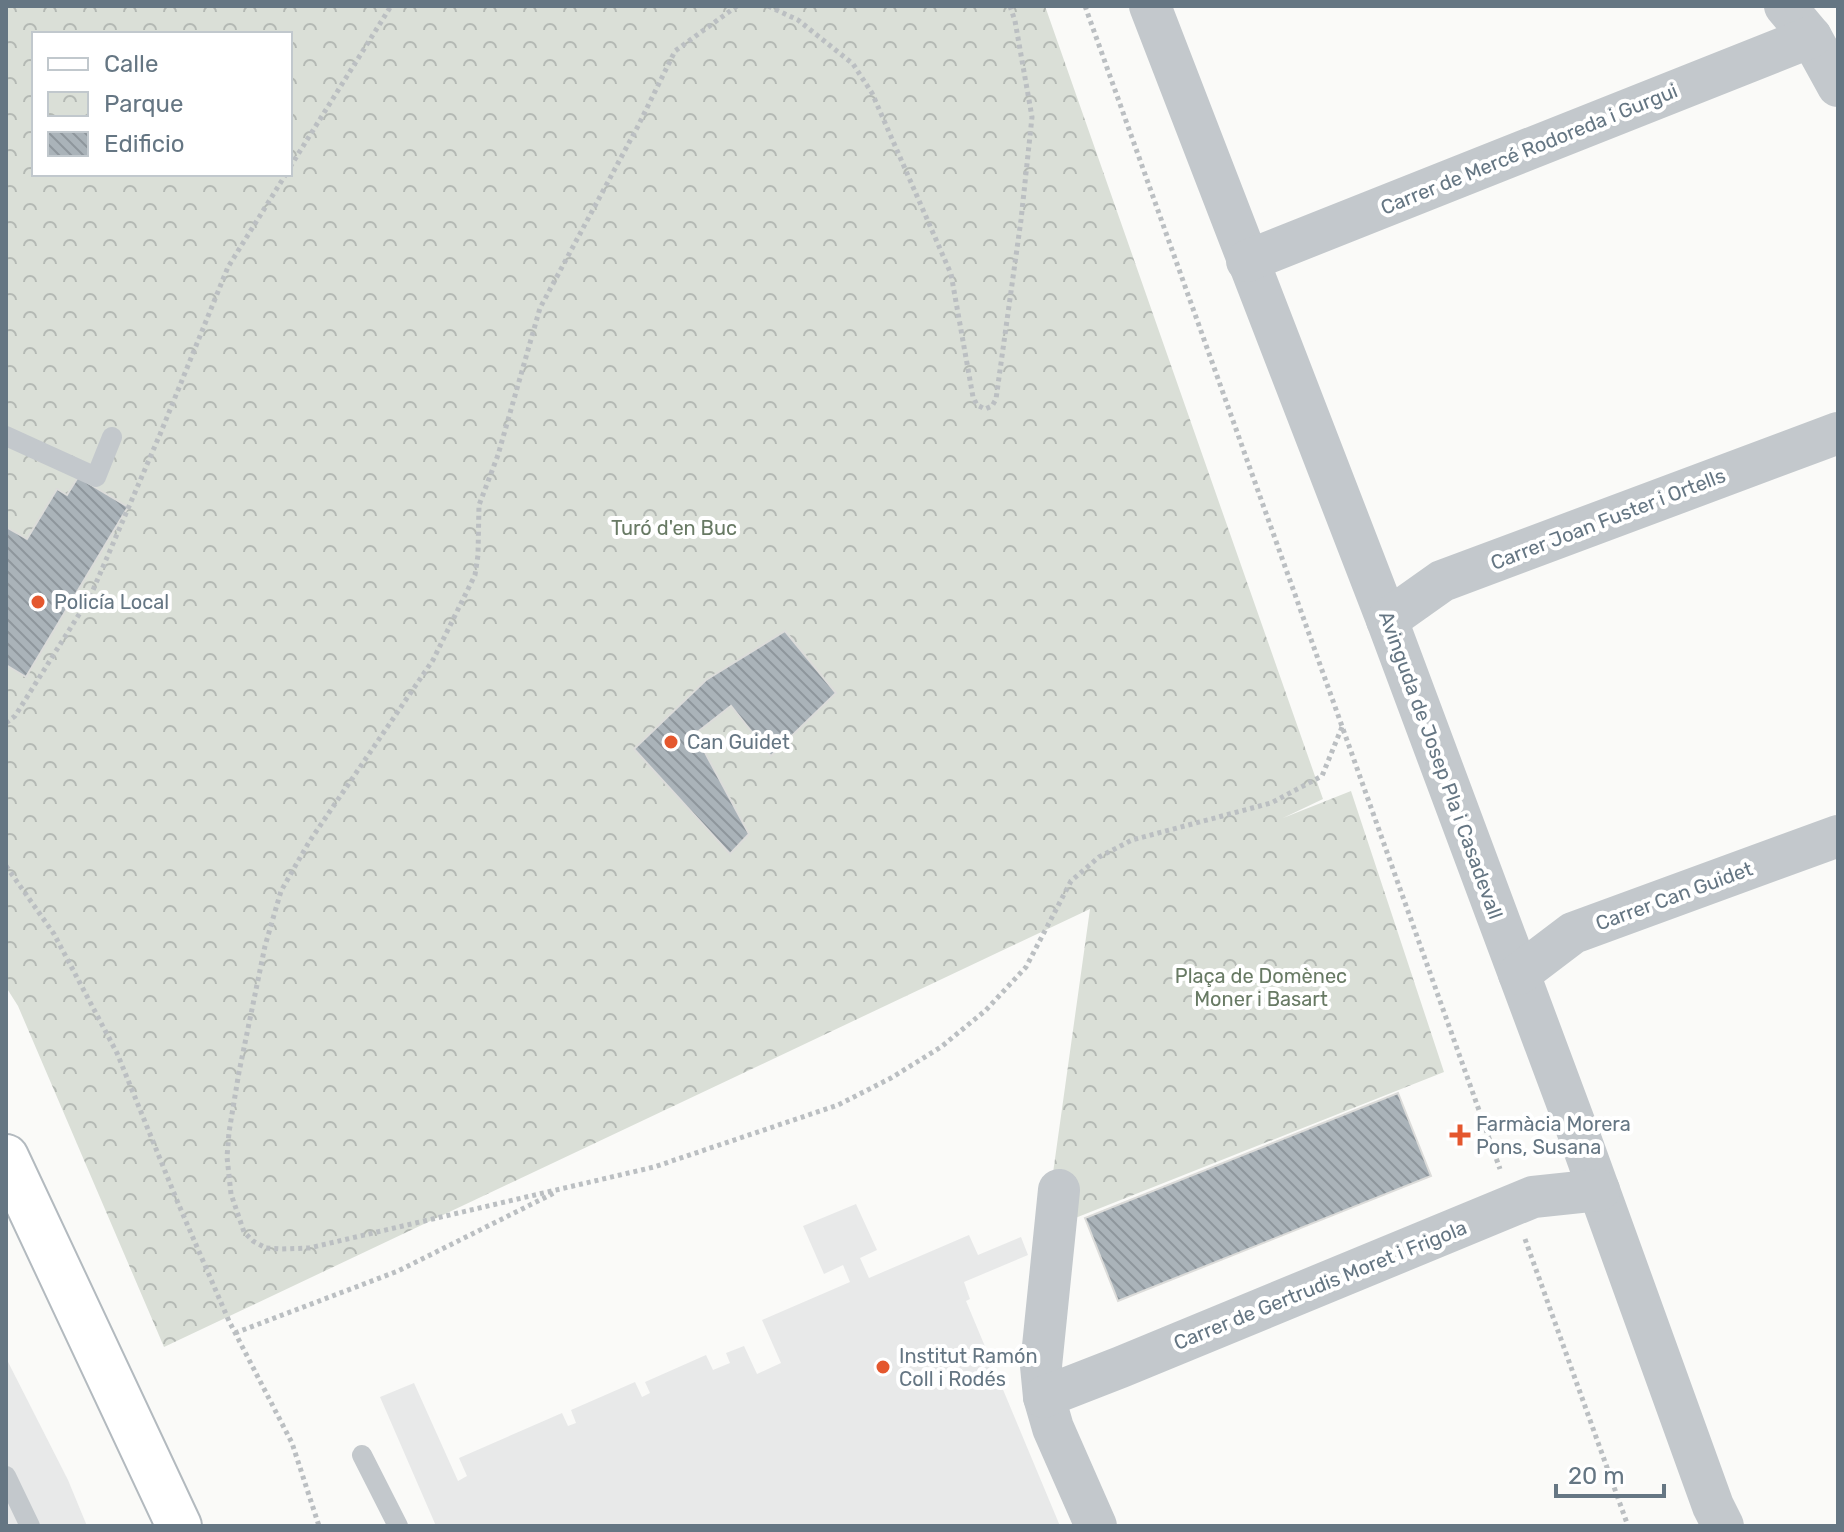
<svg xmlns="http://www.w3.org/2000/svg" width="1844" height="1532" viewBox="0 0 1844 1532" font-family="Rubik,sans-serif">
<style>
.built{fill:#e8e9e9}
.park{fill:url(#park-crowns);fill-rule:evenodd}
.building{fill:url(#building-back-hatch);stroke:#dcdcda;stroke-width:2}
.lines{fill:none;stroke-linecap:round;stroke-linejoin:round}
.secondary-casing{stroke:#b3babf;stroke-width:48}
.path{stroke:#bbbfc2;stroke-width:5;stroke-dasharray:4 4;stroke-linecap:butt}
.lane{stroke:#c3c8cc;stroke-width:20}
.street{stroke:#c3c8cc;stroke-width:42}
.secondary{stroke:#fff;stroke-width:44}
.poi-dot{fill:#e4572e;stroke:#fff;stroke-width:3}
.labels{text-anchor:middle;stroke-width:8;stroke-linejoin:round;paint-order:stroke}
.street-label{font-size:20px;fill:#657683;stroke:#fff}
.park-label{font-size:20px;fill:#687a64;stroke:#fff}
.poi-label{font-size:20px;fill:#657683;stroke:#fff;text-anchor:start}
</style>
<defs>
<pattern id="park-crowns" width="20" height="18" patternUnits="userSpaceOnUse" patternTransform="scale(2)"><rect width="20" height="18" fill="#dadfd7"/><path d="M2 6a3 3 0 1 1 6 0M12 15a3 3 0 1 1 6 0" fill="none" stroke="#b4b9b4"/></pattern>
<pattern id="building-back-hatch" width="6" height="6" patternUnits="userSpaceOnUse" patternTransform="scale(2)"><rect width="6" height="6" fill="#aab3b9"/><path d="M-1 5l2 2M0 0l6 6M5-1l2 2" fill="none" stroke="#8e969c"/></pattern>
</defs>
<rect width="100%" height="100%" fill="#fafaf8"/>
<g class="built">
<path d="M856,1204L877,1250L860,1258L869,1278L969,1235L978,1255L1021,1237L1028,1255L964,1282L970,1299L966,1301L1060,1526H436L380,1397L414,1383L458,1481L467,1476L459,1458L562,1413L568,1426L576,1423L571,1410L635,1382L642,1397L650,1393L645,1382L706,1355L713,1370L730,1363L726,1353L744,1346L757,1374L781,1363L762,1320L850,1282L843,1265L824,1274L803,1226Z"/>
<path d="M6,1358L68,1480L87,1526H6Z"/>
</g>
<path class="park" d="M6,6H1045L1323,799L1283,818L1351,791L1444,1072L1045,1230L1090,909L164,1347L18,1006L6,987ZM34,34H290V174H34Z"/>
<g class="building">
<path d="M78,477L128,507L26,677L6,665V527L27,539L57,489L67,495Z"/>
<path d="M785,631L836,693L771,756L731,706L695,734L749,834L730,854L634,749L706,680Z"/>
<path d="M1398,1093L1431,1176L1118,1301L1085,1218Z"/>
</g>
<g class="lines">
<g class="secondary-casing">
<path id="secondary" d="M6,1157L179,1526"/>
</g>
<g class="path">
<path d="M737,6L675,51L638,126L540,308L498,455L479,505L478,555L475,575L433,660L309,842L281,891L265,946L239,1072L229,1132L227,1157L231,1194L244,1232L253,1241L266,1248L281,1249L309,1248L654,1167L838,1105L891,1078L941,1047L986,1010L1026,967L1071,881L1099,857L1132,840L1271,803L1322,776L1342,727"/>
<path d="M768,6L798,20L853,64L872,93L951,274L973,397L977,405L985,409L992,406L996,399L1021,220L1032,117L1015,21L1010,6"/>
<path d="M1085,6L1500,1169"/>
<path d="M290,167L391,6"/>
<path d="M6,723L15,716L90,597L161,432L228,267L286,174"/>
<path d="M6,866L54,934L117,1053L178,1203L229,1321L292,1443L319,1526"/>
<path d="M1525,1239L1628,1526"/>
<path d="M235,1333L398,1271L556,1192"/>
</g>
<g class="lane">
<path d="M6,436L96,477L112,437"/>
<path d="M362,1455L398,1526"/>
<path d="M6,1476L30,1526"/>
</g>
<g class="street">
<path d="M1150,6L1387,620L1579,1135L1713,1506L1723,1526"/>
<path d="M1785,6L1811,37L1838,86"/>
<path d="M1247,261L1811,37"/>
<path d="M1387,620L1442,581L1838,433"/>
<path d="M1519,974L1573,933L1838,836"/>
<path d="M1059,1190L1041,1366L1044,1397L1053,1428L1096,1526"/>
<path d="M1044,1397L1121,1367L1533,1197L1599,1190"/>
</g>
<use href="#secondary" class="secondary"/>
</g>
<g class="poi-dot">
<circle cx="38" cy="602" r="8"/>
<circle cx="671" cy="742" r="8"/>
<path d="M1456 1123h8v8h8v8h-8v8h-8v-8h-8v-8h8z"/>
<circle cx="883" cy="1367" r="8"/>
</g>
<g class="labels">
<g class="street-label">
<text transform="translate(1529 149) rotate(-22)" y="7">Carrer de Mercé Rodoreda i Gurgui</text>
<text transform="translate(1608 519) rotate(-21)" y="7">Carrer Joan Fuster i Ortells</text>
<text transform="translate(1441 765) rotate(70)" y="7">Avinguda de Josep Pla i Casadevall</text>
<text transform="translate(1674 896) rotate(-20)" y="7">Carrer Can Guidet</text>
<text transform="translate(1320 1285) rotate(-22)" y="7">Carrer de Gertrudis Moret i Frigola</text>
</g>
<g class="park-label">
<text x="674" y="535">Turó d'en Buc</text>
<text x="1261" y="983">Plaça de Domènec<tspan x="1261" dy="23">Moner i Basart</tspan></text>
</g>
<g class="poi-label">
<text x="54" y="609">Policía Local</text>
<text x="687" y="749">Can Guidet</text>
<text x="1476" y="1131">Farmàcia Morera<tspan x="1476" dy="23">Pons, Susana</tspan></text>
<text x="899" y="1363">Institut Ramón<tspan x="899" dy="23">Coll i Rodés</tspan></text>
</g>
</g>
<rect width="1844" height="1532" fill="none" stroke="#657683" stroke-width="16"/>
<rect x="32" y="32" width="260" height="144" fill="#ffffff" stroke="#c1c8cd" stroke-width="2"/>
<rect x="48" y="58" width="40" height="12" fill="#ffffff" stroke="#c1c8cd" stroke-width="2"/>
<text x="104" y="72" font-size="24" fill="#657683">Calle</text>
<rect x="48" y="92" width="40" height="24" fill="url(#park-crowns)" stroke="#c1c8cd" stroke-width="2"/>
<text x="104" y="112" font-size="24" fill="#657683">Parque</text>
<rect x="48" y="132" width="40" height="24" fill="url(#building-back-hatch)" stroke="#c1c8cd" stroke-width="2"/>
<text x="104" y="152" font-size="24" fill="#657683">Edificio</text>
<path d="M1556 1484v12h108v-12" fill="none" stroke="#657683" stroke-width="4"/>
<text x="1568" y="1484" font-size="24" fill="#657683" stroke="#ffffff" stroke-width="6" paint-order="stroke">20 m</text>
</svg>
